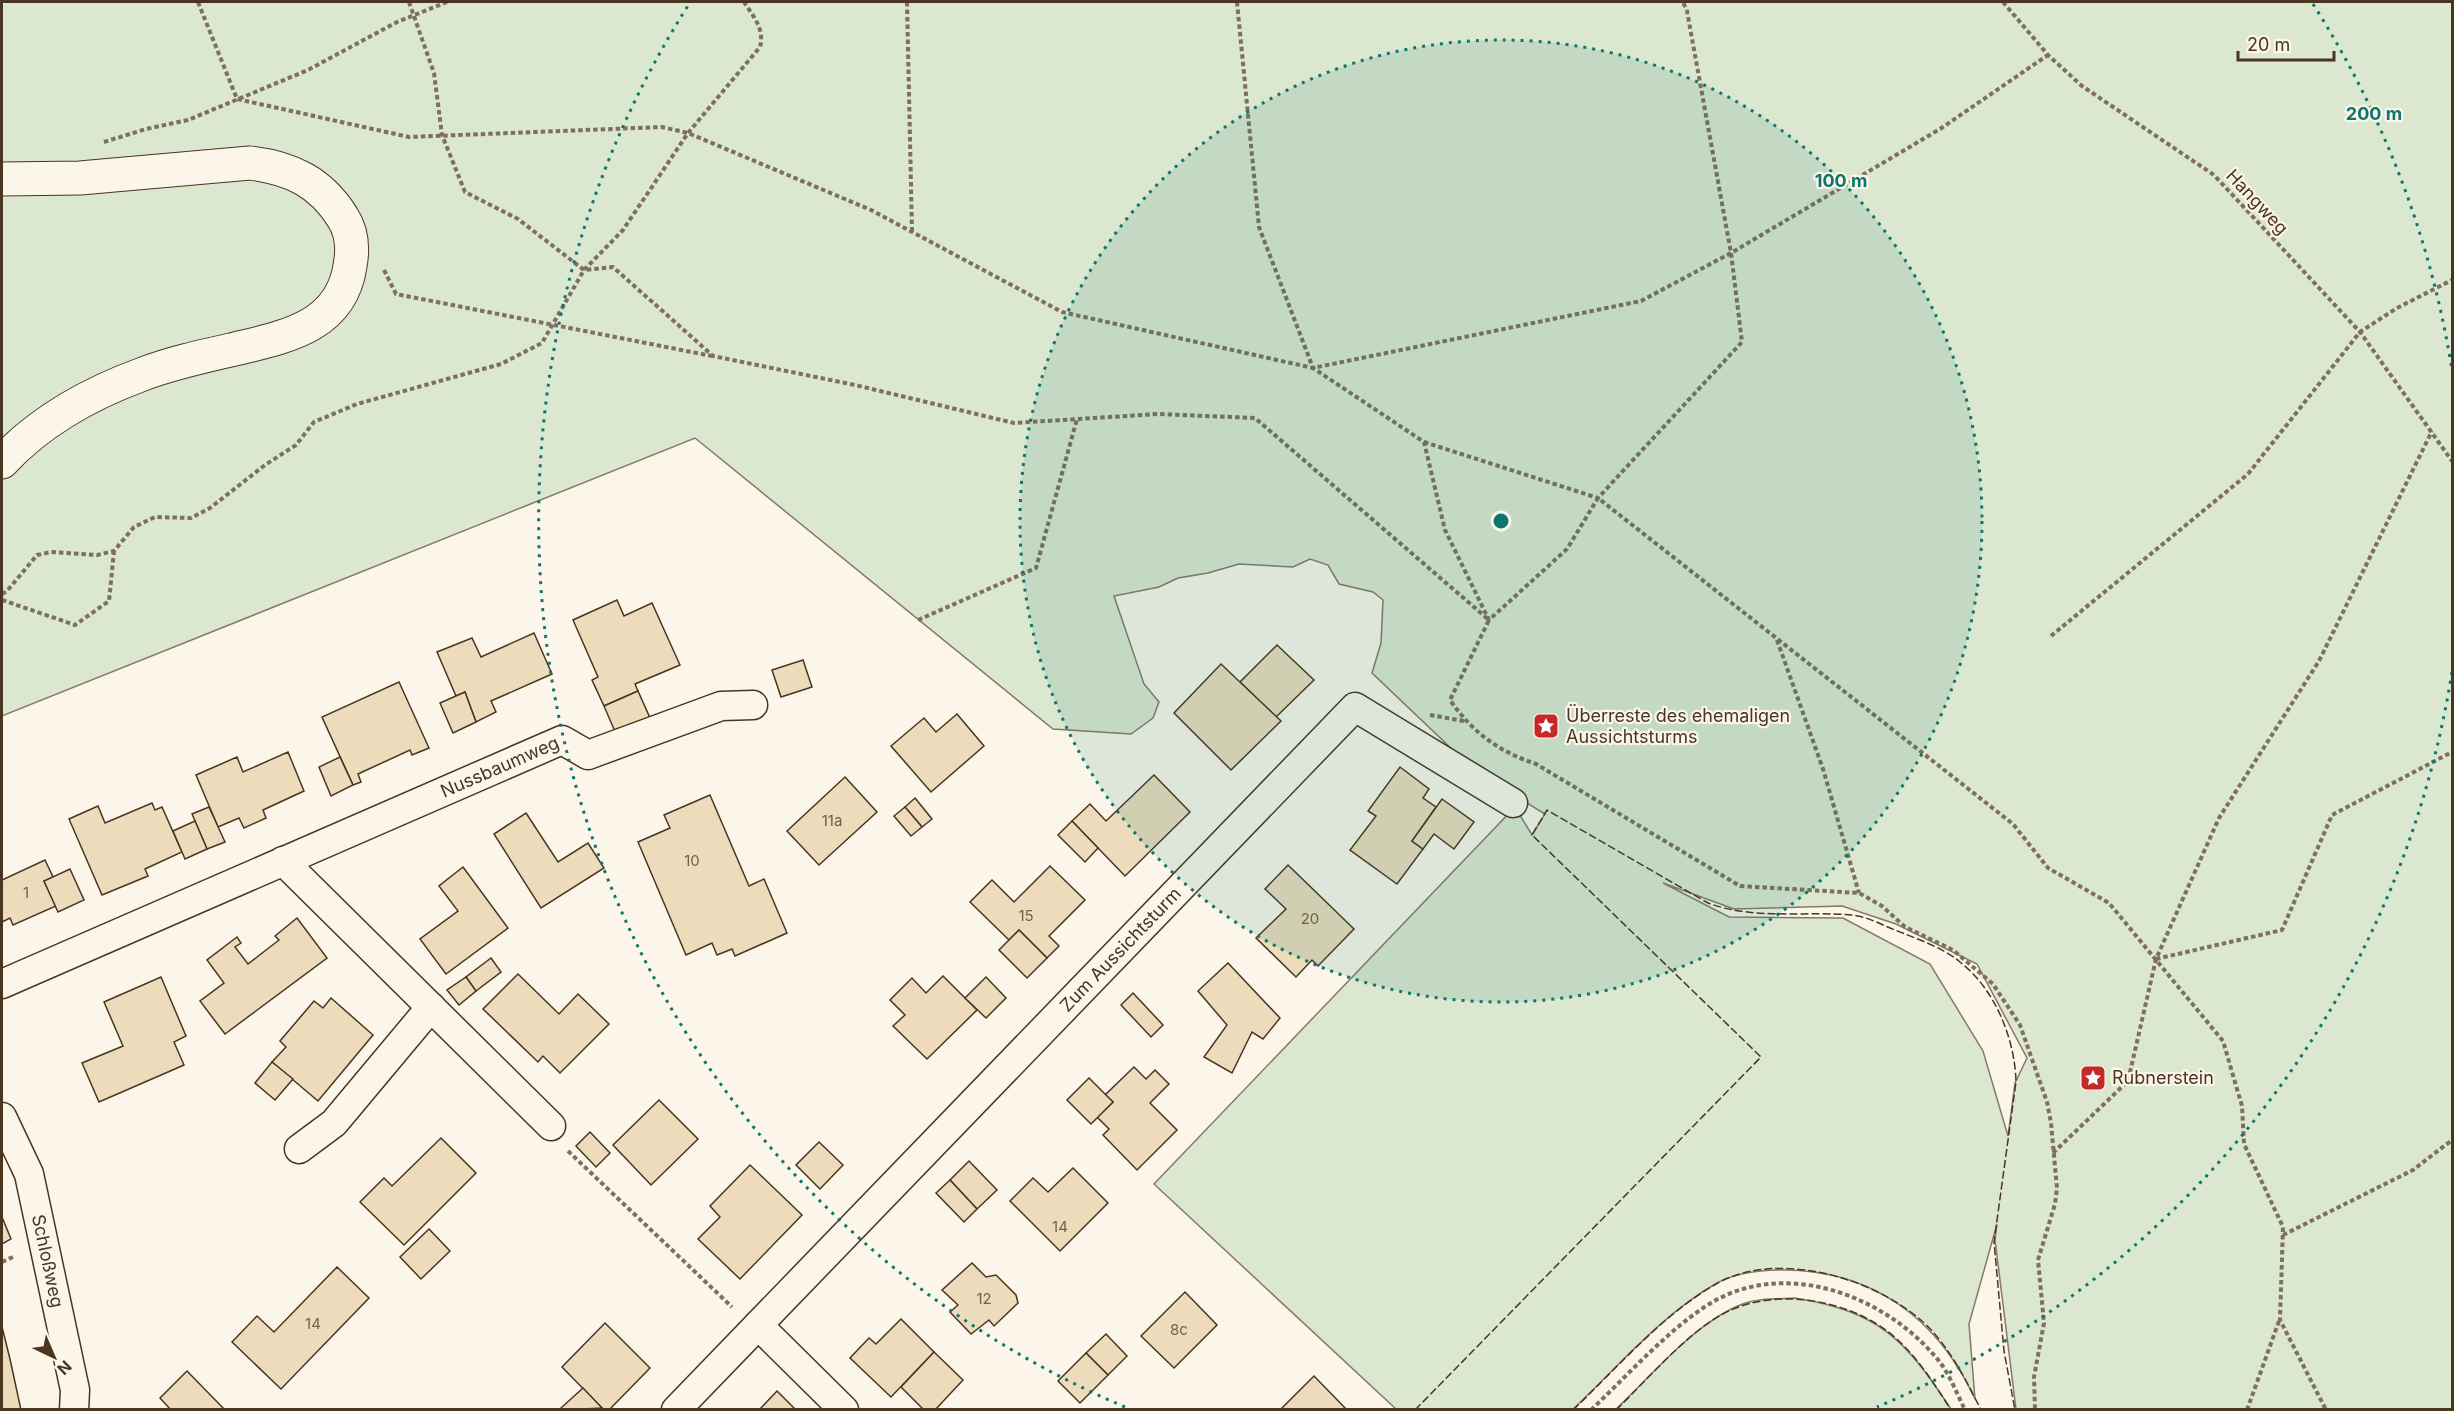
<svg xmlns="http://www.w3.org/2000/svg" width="2454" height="1411" viewBox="0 0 2454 1411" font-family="Inter,sans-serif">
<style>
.green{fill:#dce7d0;stroke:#887966;stroke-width:1.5;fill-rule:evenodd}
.building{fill:#ecdcbc;stroke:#4a3520;stroke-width:1.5}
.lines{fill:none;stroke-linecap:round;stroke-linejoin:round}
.street-casing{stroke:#4a3520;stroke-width:31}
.secondary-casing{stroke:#4a3520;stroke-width:35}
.path{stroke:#7f6f5c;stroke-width:4;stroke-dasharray:4.5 3;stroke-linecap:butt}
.street{stroke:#fbf6e9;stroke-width:28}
.secondary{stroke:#fbf6e9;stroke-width:33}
.fence{stroke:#4a3520;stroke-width:1.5;stroke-dasharray:8 3;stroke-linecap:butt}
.ring{fill:none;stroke:#0f766e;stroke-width:3;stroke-dasharray:3 6}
.labels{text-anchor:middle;stroke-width:4.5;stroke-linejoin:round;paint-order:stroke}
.number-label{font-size:15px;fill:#725f47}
.street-label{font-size:18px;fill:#4a3520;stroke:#fbf6e9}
.poi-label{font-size:18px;fill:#4a3520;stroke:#fbf6e9;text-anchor:start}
.centre{fill:#0f766e;stroke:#fbf6e9;stroke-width:3}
.ring-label{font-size:18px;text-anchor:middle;font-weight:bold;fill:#0f766e;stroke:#fbf6e9;stroke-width:4.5;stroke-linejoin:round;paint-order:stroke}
</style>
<rect width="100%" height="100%" fill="#fbf6e9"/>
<g class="green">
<path d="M2,2H2452V1409H2016L1995,1240L1997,1224L1969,1324L1975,1399C1938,1319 1873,1270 1783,1270C1760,1270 1737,1272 1717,1283C1662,1314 1618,1367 1573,1409H1396L1154,1184L1515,807L1532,835L1545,814L1476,772L1372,673L1381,643L1383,600L1373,592L1339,584L1328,565L1310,559L1293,567L1239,564L1208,573L1178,578L1159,587L1114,596L1144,684L1159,702L1153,718L1131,734L1053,729L695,438L2,716ZM1663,883L1734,909L1842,906L1896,924L1977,964L2027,1058L2015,1083L2008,1136L1983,1051L1930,964L1843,918L1729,917Z"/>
<path d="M1795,1298C1881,1312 1905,1340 1951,1409H1616C1652,1375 1694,1324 1740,1305C1757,1298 1777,1299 1795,1298Z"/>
</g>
<g class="building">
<path d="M617,600L624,616L652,603L680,665L635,684L638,691L604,706L592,680L598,677L573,620Z"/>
<path d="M534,633L552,674L491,701L496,712L476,722L465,692L456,696L437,652L472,638L481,657Z"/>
<path d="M1277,645L1314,680L1276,717L1240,682Z"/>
<path d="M803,660L812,687L781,697L772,670Z"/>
<path d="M1221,664L1281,721L1231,770L1174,713Z"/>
<path d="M399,682L429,748L412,755L410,750L358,774L361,782L353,785L322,717Z"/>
<path d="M638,691L650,718L616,734L604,706Z"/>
<path d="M465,692L476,722L453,733L440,703Z"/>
<path d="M957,714L984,746L931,792L891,746L924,718L936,732Z"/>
<path d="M288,752L304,791L263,810L266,818L244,828L239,818L218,827L196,775L237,757L243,772Z"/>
<path d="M340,757L353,785L331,796L319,767Z"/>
<path d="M1400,767L1429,789L1423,798L1436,807L1412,841L1423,849L1397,884L1350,850L1376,816L1368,811Z"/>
<path d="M1154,775L1190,812L1125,876L1072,821L1090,804L1106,821Z"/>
<path d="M845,777L877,812L819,865L787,831Z"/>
<path d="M710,795L749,886L764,879L787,933L735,956L732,949L717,955L712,943L686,955L638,842L670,828L664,815Z"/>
<path d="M915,798L932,819L922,827L905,807Z"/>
<path d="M1442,799L1474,822L1454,849L1434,834L1423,849L1412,841Z"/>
<path d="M152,803L155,810L162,807L182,852L145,869L148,876L102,895L69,819L98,806L105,823Z"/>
<path d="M209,807L225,842L207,849L192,814Z"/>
<path d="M905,807L922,827L911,836L894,816Z"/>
<path d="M526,813L558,862L588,843L604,868L541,908L494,834Z"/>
<path d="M195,821L207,849L185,859L173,831Z"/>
<path d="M1072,821L1098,848L1085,862L1058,835Z"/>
<path d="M45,860L53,877L44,881L56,906L13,925L10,918L2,922V880Z"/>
<path d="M1288,865L1354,929L1318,966L1312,960L1296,977L1256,938L1286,909L1265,889Z"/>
<path d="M1050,866L1085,900L1049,936L1059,946L1047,958L1019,930L1009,940L970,902L992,880L1014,902Z"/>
<path d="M463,867L508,928L446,974L420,939L458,911L439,886Z"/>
<path d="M70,869L84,900L58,912L44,881Z"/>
<path d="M297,918L327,958L225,1034L200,1001L224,983L207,960L237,937L241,943L235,947L248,964L279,940L275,936Z"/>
<path d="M1019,930L1047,958L1027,978L999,950Z"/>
<path d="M491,958L501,972L476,991L466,977Z"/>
<path d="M1228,963L1280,1018L1263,1039L1252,1032L1232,1073L1204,1057L1227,1025L1198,991Z"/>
<path d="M518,974L559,1014L578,994L609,1024L560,1073L543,1056L538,1062L483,1009Z"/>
<path d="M943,976L977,1010L927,1059L893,1026L905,1015L890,1000L912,978L926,993Z"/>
<path d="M161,977L186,1036L174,1042L184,1065L99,1102L82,1063L123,1046L104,1002Z"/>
<path d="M466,977L476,991L459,1005L447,990Z"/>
<path d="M986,977L1006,998L986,1018L965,998Z"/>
<path d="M1133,993L1163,1025L1151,1037L1121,1005Z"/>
<path d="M331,998L373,1035L318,1101L272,1062L286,1047L280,1041L314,1001L323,1008Z"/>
<path d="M272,1062L293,1079L275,1100L255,1083Z"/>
<path d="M1134,1067L1146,1079L1155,1070L1169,1084L1150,1103L1177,1130L1137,1170L1103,1135L1109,1129L1097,1117L1113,1102L1105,1095Z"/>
<path d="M1089,1078L1113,1102L1091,1124L1067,1100Z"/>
<path d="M659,1100L698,1139L651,1185L613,1145Z"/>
<path d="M590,1132L610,1153L596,1167L576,1146Z"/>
<path d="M441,1138L476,1173L404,1245L360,1202L384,1178L392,1186Z"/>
<path d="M819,1142L843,1165L820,1189L796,1165Z"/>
<path d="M969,1161L997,1190L977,1209L950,1180Z"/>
<path d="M750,1165L802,1215L740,1279L698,1239L720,1217L710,1206Z"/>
<path d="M1073,1168L1108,1203L1060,1251L1010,1201L1033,1178L1048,1192Z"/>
<path d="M950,1180L977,1209L964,1222L936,1193Z"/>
<path d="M2,1217L11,1239L2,1244Z"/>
<path d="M429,1229L450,1251L421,1279L400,1257Z"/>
<path d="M972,1263L986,1277L996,1275L1016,1295L1018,1303L994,1326L989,1320L971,1334L950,1312L958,1305L942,1290Z"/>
<path d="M337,1267L369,1298L281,1389L232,1342L257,1316L274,1332Z"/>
<path d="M1185,1292L1217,1325L1174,1368L1141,1336Z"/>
<path d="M901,1319L934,1352L891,1397L850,1358L869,1338L876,1344Z"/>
<path d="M605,1323L650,1368L609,1410H604L562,1367Z"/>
<path d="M2,1327L10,1359L21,1410H2Z"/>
<path d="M1106,1334L1127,1356L1108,1375L1086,1353Z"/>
<path d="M934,1352L963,1380L935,1410H924L901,1387Z"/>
<path d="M1086,1353L1108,1375L1080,1403L1058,1381Z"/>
<path d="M187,1371L225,1410H171L160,1398Z"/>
<path d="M1314,1376L1347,1410H1280Z"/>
<path d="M583,1388L602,1408L563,1410L561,1408Z"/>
<path d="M777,1391L796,1410H759Z"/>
</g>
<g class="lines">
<g class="street-casing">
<g id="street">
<path d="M283,861L551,1126"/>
<path id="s1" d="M2,984L562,740L588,755L721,706L753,705"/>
<path id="s2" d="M2,1117L29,1174L75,1390L74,1410"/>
<path d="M299,1149L334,1123L431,1007"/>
<path d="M758,1325L844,1410"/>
<path id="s3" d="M676,1410L1355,707L1513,803"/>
</g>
</g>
<g class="secondary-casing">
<path id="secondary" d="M2,179L80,178L250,163C291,168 321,182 343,218C352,232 353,250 350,266C341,327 285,337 235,349C204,356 172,363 143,374C91,393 39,422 2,462"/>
</g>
<g class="path">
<path d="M198,2L237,99L409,137L662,127L688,133L871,210L1062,312L1313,368L1641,301L1731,253L1940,129L2048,55"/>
<path d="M409,2L434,73L442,135L465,192L518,219L584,270L613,267L713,356L855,385L1014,423L1158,414L1255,418L1489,620L1450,700C1473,733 1498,751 1536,764L1740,886L1859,893L1882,906L1905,927L1953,950L1993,984L2020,1025L2047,1102L2051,1123L2057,1188L2055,1204L2038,1260L2044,1323L2034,1377L2035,1410"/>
<path d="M907,2L912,231"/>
<path d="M1237,2L1259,227L1313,368L1424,442L1445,530L1489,620L1567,549L1598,498L2013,824L2048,868L2109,903L2223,1041L2242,1106L2244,1144L2283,1227L2280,1320L2326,1410"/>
<path d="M2003,2L2048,55L2082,86L2214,175L2360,332L2452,461"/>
<path d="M104,142L146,129L188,120L308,70L397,22L447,2"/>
<path d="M384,270L396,294L712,356"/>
<path d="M1424,442L1598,498L1742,342L1731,253L1687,11L1683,2"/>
<path d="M2,594L7,591L37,555L51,552L97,555L114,551L134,527L155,517L191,518L210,508L265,465L296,445L314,422L357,404L501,364L542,343L584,270L623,230L688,133L760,47C765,29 753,16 744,2"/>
<path d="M2,600L75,625L109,601L114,551"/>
<path d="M918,620L1036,568L1077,419"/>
<path d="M2051,636L2248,474L2360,332L2397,308L2452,280"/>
<path d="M1777,640L1823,769L1859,893"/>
<path d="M1430,715L1464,721"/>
<path d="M2156,959L2282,930L2332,815L2452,752"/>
<path d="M568,1151L732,1307"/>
<path d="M2053,1153L2128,1081L2156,959L2219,818L2319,661L2432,431"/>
<path d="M2283,1235L2413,1170L2452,1140"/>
<path d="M2,1262L15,1256"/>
<path d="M1591,1410C1627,1376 1662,1336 1703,1308C1780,1255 1885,1294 1939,1361C1950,1375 1957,1394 1965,1410"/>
<path d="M2247,1410L2279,1321"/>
</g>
<use href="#street" class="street"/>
<use href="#secondary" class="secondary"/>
<g class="fence">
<path d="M1415,1410L1761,1057L1532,835L1547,810L1708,903C1754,920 1804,911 1852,915C1866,916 1882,925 1895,930C1917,939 1942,947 1960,962C1995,989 2015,1039 2016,1082L1994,1242L2004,1351L2015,1410"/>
<path d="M1573,1410C1618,1367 1662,1315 1716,1284C1780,1247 1887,1281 1933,1332C1954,1356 1967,1382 1981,1410"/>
<path d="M1616,1410C1646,1381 1685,1335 1721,1315C1773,1285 1855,1299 1899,1341C1920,1361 1935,1385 1951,1410"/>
</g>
</g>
<circle cx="1501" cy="521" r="481" fill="#0f766e" fill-opacity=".12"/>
<g class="ring">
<circle cx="1501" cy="521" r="481"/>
<path d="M2452 672A963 963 0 0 1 1877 1407M1125 1407A963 963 0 0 1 689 4M2313 4A963 963 0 0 1 2452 370"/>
</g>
<defs>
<g id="sight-square" transform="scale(1.35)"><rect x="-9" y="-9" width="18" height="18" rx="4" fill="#c62828" stroke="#fbf6e9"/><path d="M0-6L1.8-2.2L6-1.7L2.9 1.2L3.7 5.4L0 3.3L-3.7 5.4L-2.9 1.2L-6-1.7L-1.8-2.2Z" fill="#fff"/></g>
</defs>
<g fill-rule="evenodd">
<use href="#sight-square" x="1546" y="726"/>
<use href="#sight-square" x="2093" y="1078"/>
</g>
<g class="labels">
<g class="number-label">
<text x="832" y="826">11a</text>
<text x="692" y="866">10</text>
<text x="26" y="898">1</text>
<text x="1026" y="921">15</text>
<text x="1310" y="924">20</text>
<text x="1060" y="1232">14</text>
<text x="984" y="1304">12</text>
<text x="313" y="1329">14</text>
<text x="1179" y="1335">8c</text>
</g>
<g class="street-label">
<text transform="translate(2257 202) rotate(47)" y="6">Hangweg</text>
<text dy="6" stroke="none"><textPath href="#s1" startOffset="543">Nussbaumweg</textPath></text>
<text dy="6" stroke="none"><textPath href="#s3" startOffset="640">Zum Aussichtsturm</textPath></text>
<text dy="6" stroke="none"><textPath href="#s2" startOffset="152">Schloßweg</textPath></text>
</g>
<g class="poi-label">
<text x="1566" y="722">Überreste des ehemaligen<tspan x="1566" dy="21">Aussichtsturms</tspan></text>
<text x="2112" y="1084">Rubnerstein</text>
</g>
</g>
<circle cx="1501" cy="521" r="9" class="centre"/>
<g class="ring-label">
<text x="2374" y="120">200 m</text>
<text x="1841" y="187">100 m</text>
</g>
<rect width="2454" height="1411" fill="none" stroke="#4a3520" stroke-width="6"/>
<g transform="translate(54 1357) rotate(136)" stroke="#fbf6e9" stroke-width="4.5" paint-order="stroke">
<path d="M0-4.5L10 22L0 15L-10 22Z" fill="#4a3520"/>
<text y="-9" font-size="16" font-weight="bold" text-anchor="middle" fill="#4a3520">N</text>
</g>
<path d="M2238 51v9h96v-9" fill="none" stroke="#4a3520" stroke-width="3"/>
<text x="2247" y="51" font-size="18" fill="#4a3520" stroke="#fbf6e9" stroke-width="4.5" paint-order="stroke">20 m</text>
</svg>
